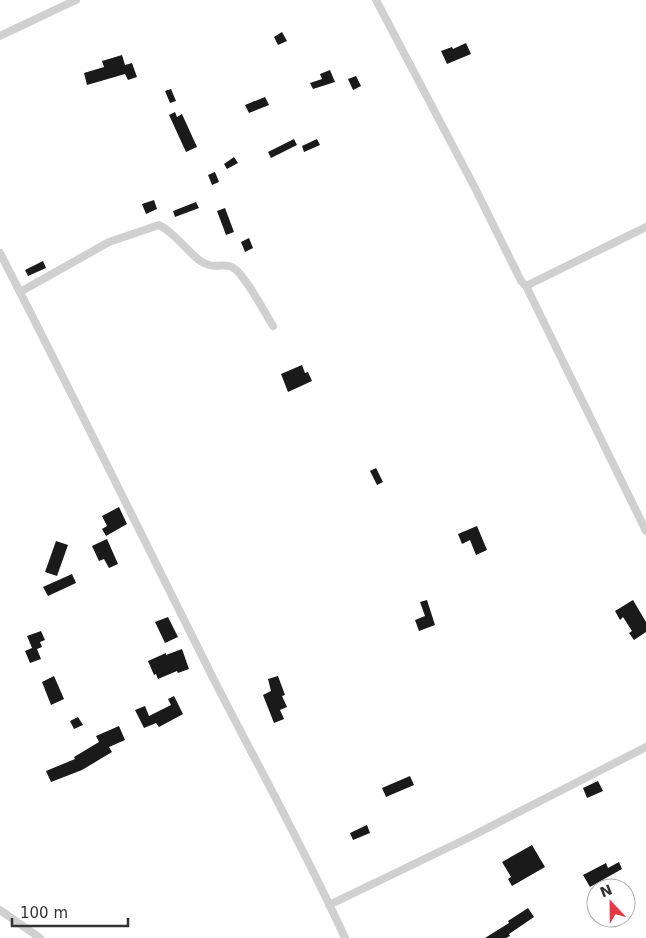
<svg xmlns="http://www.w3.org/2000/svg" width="646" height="938" viewBox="0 0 646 938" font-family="'DejaVu Sans',sans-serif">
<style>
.building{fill:#1a1a1a}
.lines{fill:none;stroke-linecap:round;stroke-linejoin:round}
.minor{stroke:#d0d0d0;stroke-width:8}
</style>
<rect width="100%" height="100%" fill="#fff"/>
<g class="building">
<path d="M282,32L287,41L278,45L274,37Z"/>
<path d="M466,43L471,54L447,64L441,51L452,47L453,49Z"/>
<path d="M122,55L125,65L132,63L137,77L128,80L125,74L87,85L84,73L104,67L102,61Z"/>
<path d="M330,70L335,82L313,89L310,83L322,79L320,74Z"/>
<path d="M356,76L361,86L353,90L348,79Z"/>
<path d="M171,89L176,101L170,103L165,91Z"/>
<path d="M265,97L269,105L249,113L245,105Z"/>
<path d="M175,112L177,117L182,114L197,147L186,152L169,115Z"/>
<path d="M294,139L297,145L271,158L268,152Z"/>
<path d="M317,139L320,145L304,152L302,146Z"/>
<path d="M234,157L238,163L227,169L224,164Z"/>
<path d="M215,172L219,182L212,185L208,175Z"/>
<path d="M154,200L157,209L146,214L142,204Z"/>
<path d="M196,202L199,208L175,217L173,211Z"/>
<path d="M225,208L234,232L226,235L217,211Z"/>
<path d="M249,238L253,248L245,252L241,242Z"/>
<path d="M43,261L46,268L28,276L25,270Z"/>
<path d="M302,365L305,373L308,372L312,381L288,392L281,374Z"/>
<path d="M376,468L383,482L377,485L370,471Z"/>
<path d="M119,507L127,524L106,536L102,529L107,526L102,516Z"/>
<path d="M477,526L487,550L476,555L470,540L462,544L458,534Z"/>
<path d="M107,539L118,564L109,568L104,559L99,561L92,546Z"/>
<path d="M56,541L68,545L57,576L45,572Z"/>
<path d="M72,574L76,583L48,596L43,587Z"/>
<path d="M427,600L435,625L419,631L415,620L425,616L420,602Z"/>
<path d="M633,600L646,622V632L634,640L629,633L632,631L623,617L620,620L615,611Z"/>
<path d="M168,617L178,637L165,643L155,622Z"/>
<path d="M41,631L45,640L40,642L42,647L37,649L41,659L30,663L25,651L32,648L27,636Z"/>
<path d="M182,649L189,669L178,673L177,671L158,679L156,674L154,675L148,661L166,653V655Z"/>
<path d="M54,676L64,699L51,705L42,682Z"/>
<path d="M278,676L285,695L282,696L287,707L280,710L284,719L274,723L263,695L271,691L268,679Z"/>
<path d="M174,696L183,714L159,727L156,723L144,728L135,710L145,706L149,716L171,705L168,699Z"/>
<path d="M78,717L83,725L74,729L70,721Z"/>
<path d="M119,726L125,740L109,747L112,752L82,770L51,782L46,771L75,759L74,757L99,742L96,736Z"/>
<path d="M410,776L414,785L386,797L382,788Z"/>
<path d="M598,781L603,791L587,798L583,788Z"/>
<path d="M367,825L370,833L353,840L350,833Z"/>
<path d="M532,845L545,867L512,886L508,879L511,877L502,862Z"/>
<path d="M619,862L622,869L590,887L583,875L606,863L608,868Z"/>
<path d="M528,908L534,917L509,934L510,936L506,938H485L509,923L508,921Z"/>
</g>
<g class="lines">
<g class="minor">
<path d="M376,0L475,188L521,281L526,286L646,531"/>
<path d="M0,36L76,0"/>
<path d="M0,253C73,395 143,538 214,680C258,766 305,850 345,938"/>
<path d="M526,286L646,227"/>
<path d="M20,292L109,242L159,225C175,233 185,249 199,260C214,271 222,262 232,267C244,273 265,313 273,326"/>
<path d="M329,905L470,837L646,747"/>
<path d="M0,910L40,938"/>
</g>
</g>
<g transform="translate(611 903) rotate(338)"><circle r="24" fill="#ffffff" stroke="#adadad"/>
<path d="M0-4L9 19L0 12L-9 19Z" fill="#e63946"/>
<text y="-8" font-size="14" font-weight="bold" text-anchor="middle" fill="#333333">N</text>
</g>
<path d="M12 918v8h116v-8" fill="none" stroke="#333333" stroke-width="2.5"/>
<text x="20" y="918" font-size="15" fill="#333333" stroke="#ffffff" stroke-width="4" paint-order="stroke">100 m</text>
</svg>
